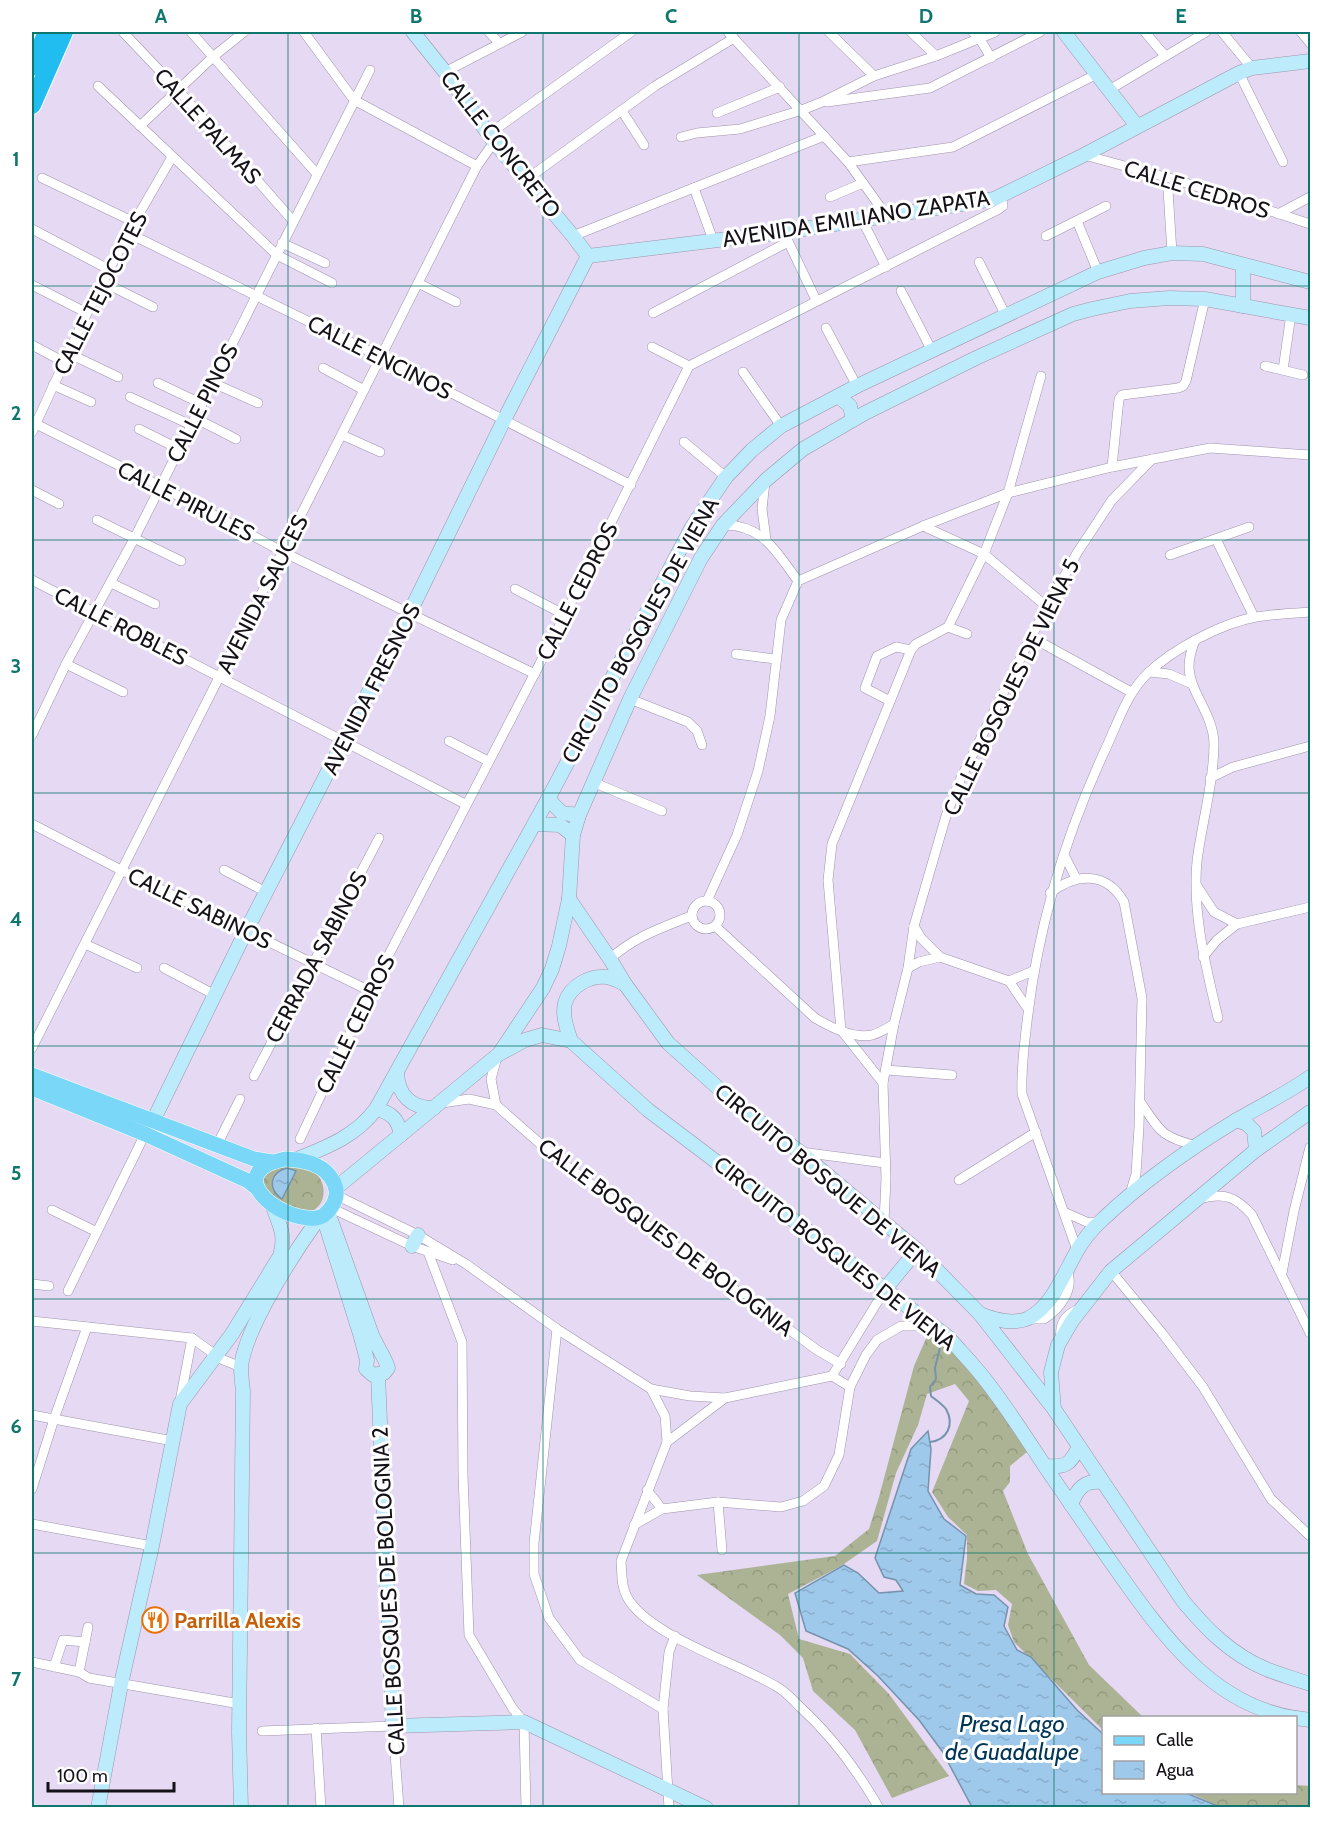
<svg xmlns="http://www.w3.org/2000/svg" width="1342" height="1839" viewBox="0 0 1342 1839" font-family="Cabin,sans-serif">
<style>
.forest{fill:url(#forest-crowns)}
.water{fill:url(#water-ripples);stroke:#7692ac;stroke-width:1.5}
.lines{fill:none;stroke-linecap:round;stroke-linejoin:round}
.stream{stroke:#7692ac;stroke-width:2}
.street-casing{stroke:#9f94ab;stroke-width:10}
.secondary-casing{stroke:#9f94ab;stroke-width:15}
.primary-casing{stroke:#fff;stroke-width:16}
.highway-casing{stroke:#fff;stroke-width:20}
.street{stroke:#fff;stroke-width:9}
.secondary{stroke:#bcebfb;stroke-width:14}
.primary{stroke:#7ad7f7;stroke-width:15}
.highway{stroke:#21bdf1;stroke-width:18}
.grid{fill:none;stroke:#0f766e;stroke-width:1.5;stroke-opacity:0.55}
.labels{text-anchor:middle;stroke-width:6;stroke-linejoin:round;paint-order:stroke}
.street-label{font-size:22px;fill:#151119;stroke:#fff}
.food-label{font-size:22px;font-weight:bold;fill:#c56008;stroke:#fff;text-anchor:start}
.water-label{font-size:24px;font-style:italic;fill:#023657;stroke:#fff}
.neatline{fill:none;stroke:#0f766e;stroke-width:2}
.grid-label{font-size:20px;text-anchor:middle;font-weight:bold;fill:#0f766e}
</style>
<defs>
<pattern id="forest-crowns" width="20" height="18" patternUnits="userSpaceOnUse" patternTransform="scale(1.5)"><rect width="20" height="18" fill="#acb394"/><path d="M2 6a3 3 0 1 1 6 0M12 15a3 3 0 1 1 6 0" fill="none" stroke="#93997f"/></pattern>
<pattern id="water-ripples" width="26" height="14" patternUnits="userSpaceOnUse" patternTransform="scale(1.5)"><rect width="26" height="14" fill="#9fc9eb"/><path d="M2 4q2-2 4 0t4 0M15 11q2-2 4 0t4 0" fill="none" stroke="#88acc9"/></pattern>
</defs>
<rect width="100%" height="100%" fill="#e5d9f3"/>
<g class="forest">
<path d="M285,1161C294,1164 309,1167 316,1173C326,1183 327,1202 314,1210C307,1214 292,1210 286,1207C277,1204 268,1192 261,1185L264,1167Z"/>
<path d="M928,1334L956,1353L1006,1418L1027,1452L1010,1466V1482L1003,1491L1028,1554L1089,1665L1143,1717L1104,1718L1103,1730L1014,1642L1008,1625L1012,1604L996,1590L978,1591L964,1584L967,1558V1535L948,1517L932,1492L969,1401L955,1384L927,1394L918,1425L896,1473L877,1541L841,1566L788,1594L799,1639L850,1654L889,1694L949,1776L892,1798L855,1730L813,1691L803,1658L780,1635L697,1575L835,1556L869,1529L879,1497L914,1366Z"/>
<path d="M1296,1785L1310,1786V1807H1221L1190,1793L1296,1792Z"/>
</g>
<g class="water">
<path d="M287,1168L296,1171L282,1199C267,1189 270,1172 287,1168Z"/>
<path d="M928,1431L931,1449L928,1491L944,1519L966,1536L960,1585L976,1594L994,1595L1008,1607L1004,1626L1017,1650L1031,1657L1077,1710L1103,1734L1104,1792L1186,1793L1220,1807H972L942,1751L919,1720L878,1676L848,1649L806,1631L795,1593L844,1565L858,1573L879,1593L903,1591L896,1580L884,1577L875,1558L911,1449Z"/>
</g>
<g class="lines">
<path class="stream" d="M930,1442C947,1440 955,1425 946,1409C942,1404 936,1400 931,1396L930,1387L936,1379L935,1368L942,1339"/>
<g class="street-casing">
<g id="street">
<path d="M123,32L178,90L293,221"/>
<path d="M191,32L317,174"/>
<path d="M304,32L354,100L477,166"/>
<path d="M489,32L499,43"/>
<path d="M728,32L848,162L886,215"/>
<path d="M829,32L874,76"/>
<path d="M911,32L936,56"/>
<path d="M973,32L980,39L991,58"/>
<path d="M1145,32L1165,56"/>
<path d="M1222,32L1252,68"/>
<path d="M1301,32L1310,43"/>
<path d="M445,72L522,32"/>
<path d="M1239,73L1283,162"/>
<path d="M98,86L277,255L332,283"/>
<path d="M1109,90L1206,32"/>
<path d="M827,102L930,88L1040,32"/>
<path d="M622,111L644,145"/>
<path d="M717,113L780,87"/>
<path d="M140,126L214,56L244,32"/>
<path d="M489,134L631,32"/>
<path d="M681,137L697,133L740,129L802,110L822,102L874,76L936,56L995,32"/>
<path d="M1084,155L1180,181L1310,224"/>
<path d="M848,162L953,147L1097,74"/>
<path d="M42,178L134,222"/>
<path d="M527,179L655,86L734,38"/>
<path d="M694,188L713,240"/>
<path d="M1168,190L1172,253"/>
<path d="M830,197L863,183"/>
<path d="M1278,214L1310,197"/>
<path d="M862,220L886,267"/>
<path d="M1077,221L1098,272"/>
<path d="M32,229L110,270"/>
<path d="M128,233L381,357L631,485"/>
<path d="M573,236L824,136"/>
<path d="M1046,236L1106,206"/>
<path d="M786,237L816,300"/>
<path d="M282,243L325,263"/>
<path d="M979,262L1006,316"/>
<path d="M103,282L153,307"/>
<path d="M418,283L456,302"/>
<path d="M32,285L87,313"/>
<path d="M901,291L932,351"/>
<path d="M653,313L788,242"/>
<path d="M826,328L857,386"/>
<path d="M32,345L64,362"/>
<path d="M652,347L689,366"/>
<path d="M68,353L118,377"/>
<path d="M1265,366L1303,375"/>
<path d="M323,368L364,390"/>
<path d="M1283,370L1291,314"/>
<path d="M743,372L781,426"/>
<path d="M158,383L202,404"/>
<path d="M213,383L258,403"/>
<path d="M53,385L91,402"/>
<path d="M130,397L191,425"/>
<path d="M195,418L236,439"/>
<path d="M32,422L160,486L283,552L535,674"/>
<path d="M139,429L179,449"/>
<path d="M32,432L87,313L128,233L172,157"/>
<path d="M342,435L380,452"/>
<path d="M684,442L726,477"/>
<path d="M1112,467L1119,399L1122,395L1178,388L1183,386L1186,381L1205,299"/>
<path d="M765,482L762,509L766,539"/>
<path d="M32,490L59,504"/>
<path d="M97,520L181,561"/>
<path d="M723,525C763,524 777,553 798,581"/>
<path d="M923,526L984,554L1046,606"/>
<path d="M1216,539L1254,617"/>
<path d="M1170,555L1249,527"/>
<path d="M32,580L465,804"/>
<path d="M111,583L155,604"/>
<path d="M515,589L565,615"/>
<path d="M948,627L984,554L1008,493L1041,376"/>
<path d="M1031,637L1131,692"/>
<path d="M1195,640C1192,648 1189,657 1189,666C1189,692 1213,713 1214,743C1214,780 1202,823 1197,861C1192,913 1206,967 1218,1018"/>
<path d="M736,654L775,659"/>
<path d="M66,664L123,692"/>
<path d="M1149,672L1169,674L1192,684"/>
<path d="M630,699L688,722L697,731L702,745"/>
<path d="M890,701L865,688L877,656L896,647L911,650"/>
<path d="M32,735L66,664L134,539L370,70"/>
<path d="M449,741L488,761"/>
<path d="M1210,778L1233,767L1310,746"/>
<path d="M595,783L662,811"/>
<path d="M32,824L121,870L370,991"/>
<path d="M1064,855L1076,878"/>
<path d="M224,870L266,892"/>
<path d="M1197,886L1214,912L1237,924"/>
<path d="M1050,893C1076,873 1106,871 1124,902L1142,998L1139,1127L1136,1174L1130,1194"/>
<circle cx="706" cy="915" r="14"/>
<path d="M707,901L737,835L758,771L770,716L781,620L798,581L923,526L1008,493L1112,467L1210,448L1310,455"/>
<path d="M715,926L815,1018C830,1027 854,1039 872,1035C880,1033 887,1028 894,1024"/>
<path d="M914,926L921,938L940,957L1009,981L1028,1009"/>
<path d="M85,944L137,968"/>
<path d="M1203,957L1217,940L1237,924L1310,907"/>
<path d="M610,959C634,937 661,928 691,916"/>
<path d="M164,968L215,995"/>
<path d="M908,968L919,962L940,957"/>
<path d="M1009,981L1033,971"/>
<path d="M841,1030L828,880L832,844L911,650L916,644L948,627L967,634"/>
<path d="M841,1030L883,1083"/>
<path d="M32,1048L477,166L494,142"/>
<path d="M886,1070L952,1075"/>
<path d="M254,1076L379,838"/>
<path d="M442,1103L469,1099L496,1105L561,1162L817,1350L841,1364"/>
<path d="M1141,1103C1160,1131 1161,1137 1197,1146"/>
<path d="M496,1105L491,1079L497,1057"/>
<path d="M300,1139L370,991L565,615L689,366L999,209L1003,206L1001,196"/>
<path d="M217,1145L240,1099"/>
<path d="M801,1152L885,1163"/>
<path d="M959,1180L1036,1132"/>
<path d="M336,1195L418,1235L466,1264L557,1329L651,1389L665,1416L667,1442L621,1561C622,1573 621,1586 627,1597C648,1636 741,1664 779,1688C787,1693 794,1701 800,1707C832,1736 857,1770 879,1808"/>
<path d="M1202,1198C1226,1193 1236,1197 1252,1215L1310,1333"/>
<path d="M331,1208L412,1246L453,1260"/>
<path d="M52,1210L97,1232"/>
<path d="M1064,1212L1089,1223L1101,1221"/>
<path d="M884,1222L886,1179L883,1083L894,1024L908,968L914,926L946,816L960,780L1031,637L1077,553L1112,500L1152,459"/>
<path d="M1077,1250L1022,1094C1021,1070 1024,1046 1027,1022C1038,925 1065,836 1106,748C1118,722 1127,693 1148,673C1173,649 1222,623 1256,617C1274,614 1293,613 1310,612"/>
<path d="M428,1252L462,1342L463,1475L469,1635L513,1709L524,1722L526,1808"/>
<path d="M1111,1271L1162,1333L1203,1387L1271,1499L1310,1536"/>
<path d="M1282,1273L1294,1211L1310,1147"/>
<path d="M32,1284L49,1286"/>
<path d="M68,1291L145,1134"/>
<path d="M1029,1319H1044C1060,1309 1075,1289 1067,1270"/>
<path d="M32,1321L192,1338L221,1359L241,1367"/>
<path d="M557,1329L534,1543V1574L549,1618L580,1660L663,1709"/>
<path d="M1061,1339C1059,1325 1063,1316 1077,1310"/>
<path d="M832,1376L886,1288"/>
<path d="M651,1389L690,1396L725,1398"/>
<path d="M180,1401L192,1338"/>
<path d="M32,1415L173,1441"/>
<path d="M667,1442L725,1398L832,1376L850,1387"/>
<path d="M32,1489L54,1419L87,1327"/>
<path d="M647,1490L662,1509"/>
<path d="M718,1502L722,1550"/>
<path d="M32,1524L152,1546"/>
<path d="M634,1525L662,1509L718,1502L781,1507L803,1501L824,1486L839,1455L850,1387L866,1355L877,1340L901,1326H921L934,1331"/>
<path d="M32,1662L79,1672L89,1678L240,1704"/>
<path d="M54,1667L63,1640L85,1642"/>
<path d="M79,1672L88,1627"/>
<path d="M316,1728L321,1808"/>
<path d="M262,1731L393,1726L399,1808"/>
<path d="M669,1808L663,1709L669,1652L675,1636"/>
</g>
</g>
<g class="secondary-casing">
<g id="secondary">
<path d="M413,32L445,72L494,142L573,236L588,256"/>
<path d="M1064,32L1137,126"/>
<path d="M588,256L784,232L994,199L1084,155L1239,73L1252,68L1310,61"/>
<path d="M1243,306V265"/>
<path d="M838,396L850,406L853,420"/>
<path d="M548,799L562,813L579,815"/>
<path d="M534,824L560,825L573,835"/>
<path d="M569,899L610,959L625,984L668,1043L735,1103L800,1152L917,1250L980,1314L1054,1409L1183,1601C1206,1629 1232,1655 1266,1669C1280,1675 1296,1679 1310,1684"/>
<path d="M571,1041C567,1029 562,1016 565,1003C570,986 590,975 607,977C613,978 620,982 625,984"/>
<path d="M501,1053L525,1040L542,1035L571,1041L648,1110L948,1337C961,1352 975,1366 987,1382C1008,1409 1027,1439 1046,1468C1070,1503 1094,1538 1118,1572C1163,1636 1213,1705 1295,1718"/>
<path d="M397,1073C398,1095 411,1108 434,1108"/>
<path d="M376,1109C392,1113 398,1119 401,1135"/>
<path d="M1236,1120L1247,1124L1254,1131L1256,1150"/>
<path d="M153,1121L246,931L409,614L504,420L588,256"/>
<path d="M297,1159C327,1147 356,1136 376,1109L548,799L692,527L726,477L752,450L781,426L857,386L1098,272L1144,258L1172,253L1203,254L1310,282"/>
<path d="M336,1188L499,1054L543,988L552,969L559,946L569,899L573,835L579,815L630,699L701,558L723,525L766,480L803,449L865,413L976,358L1073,314L1092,309L1130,301L1169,298L1205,299L1310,318"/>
<path d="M323,1216L361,1337L367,1360L366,1369L373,1375L384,1373L388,1368C387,1361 375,1343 372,1335C357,1294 343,1253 328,1212"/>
<path d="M412,1246L418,1235"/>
<path d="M886,1288L917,1250"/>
<path d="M980,1314C995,1320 1014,1325 1029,1318C1053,1305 1064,1273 1077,1251C1083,1240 1093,1228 1103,1219C1142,1182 1189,1149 1235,1121C1260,1106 1286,1094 1310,1077"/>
<path d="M378,1375L393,1726L524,1722L706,1808"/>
<path d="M1054,1409L1051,1372L1058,1345L1072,1321L1111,1271L1256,1150L1310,1112"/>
<path d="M1045,1466C1066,1467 1069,1466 1079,1447"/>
<path d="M1071,1505C1077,1489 1084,1480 1102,1482"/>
<path d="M1296,1718L1310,1720"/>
<path d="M98,1808L121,1684L152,1546L180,1404L232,1334L280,1256C286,1236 280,1226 273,1207"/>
<path d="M241,1808L239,1732L243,1391C242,1383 241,1375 241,1367C245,1328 295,1251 319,1218"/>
</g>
</g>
<g class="primary-casing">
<g id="primary">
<path d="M32,1075L254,1159L272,1162"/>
<path d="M32,1088L145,1134L248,1181L258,1189"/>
<path d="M285,1159C297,1160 310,1161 321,1168C328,1172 335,1182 336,1190C338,1201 327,1217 316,1218C276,1221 221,1172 285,1159Z"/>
</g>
</g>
<g class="highway-casing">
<g id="highway">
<path d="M32,67L47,32"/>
<path d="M32,105L64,32"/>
</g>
</g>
<use href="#street" class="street"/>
<use href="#secondary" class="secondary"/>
<use href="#primary" class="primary"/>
<use href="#highway" class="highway"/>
</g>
<path class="grid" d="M288,32V1808M543,32V1808M799,32V1808M1054,32V1808M32,286H1310M32,540H1310M32,793H1310M32,1046H1310M32,1299H1310M32,1553H1310"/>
<defs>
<g id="restaurant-ring" transform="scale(1.35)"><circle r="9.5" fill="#fff" stroke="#e8710a" stroke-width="1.5"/><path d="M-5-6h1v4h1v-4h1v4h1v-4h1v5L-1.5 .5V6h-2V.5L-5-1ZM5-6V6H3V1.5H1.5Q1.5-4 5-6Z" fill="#e8710a"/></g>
</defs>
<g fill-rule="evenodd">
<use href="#restaurant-ring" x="155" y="1620"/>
</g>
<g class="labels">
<g class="street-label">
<text transform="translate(208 126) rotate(48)" y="8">CALLE PALMAS</text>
<text transform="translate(501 144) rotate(52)" y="8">CALLE CONCRETO</text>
<text transform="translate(1197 189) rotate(17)" y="8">CALLE CEDROS</text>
<text transform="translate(856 218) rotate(-9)" y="8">AVENIDA EMILIANO ZAPATA</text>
<text transform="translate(100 293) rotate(-63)" y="8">CALLE TEJOCOTES</text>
<text transform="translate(380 357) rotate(27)" y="8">CALLE ENCINOS</text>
<text transform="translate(202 403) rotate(-63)" y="8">CALLE PINOS</text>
<text transform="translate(186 501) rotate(27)" y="8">CALLE PIRULES</text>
<text transform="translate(577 591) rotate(-63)" y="8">CALLE CEDROS</text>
<text transform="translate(262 594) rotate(-63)" y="8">AVENIDA SAUCES</text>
<text transform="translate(121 626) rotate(27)" y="8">CALLE ROBLES</text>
<text transform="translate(640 630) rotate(-61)" y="8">CIRCUITO BOSQUES DE VIENA</text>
<text transform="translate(1011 687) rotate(-64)" y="8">CALLE BOSQUES DE VIENA 5</text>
<text transform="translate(371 689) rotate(-63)" y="8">AVENIDA FRESNOS</text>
<text transform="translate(200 908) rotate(26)" y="8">CALLE SABINOS</text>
<text transform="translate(316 957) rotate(-62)" y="8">CERRADA SABINOS</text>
<text transform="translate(355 1024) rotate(-64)" y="8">CALLE CEDROS</text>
<text transform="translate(828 1180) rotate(40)" y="8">CIRCUITO BOSQUE DE VIENA</text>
<text transform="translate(666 1237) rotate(37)" y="8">CALLE BOSQUES DE BOLOGNIA</text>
<text transform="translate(835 1253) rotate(38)" y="8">CIRCUITO BOSQUES DE VIENA</text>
<text transform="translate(388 1591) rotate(-93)" y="8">CALLE BOSQUES DE BOLOGNIA 2</text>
</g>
<g class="food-label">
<text x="174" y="1628">Parrilla Alexis</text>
</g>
<g class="water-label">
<text x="1012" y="1732">Presa Lago<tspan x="1012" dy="28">de Guadalupe</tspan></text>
</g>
</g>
<rect width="1342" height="1839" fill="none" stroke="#ffffff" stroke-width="66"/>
<rect x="1102" y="1716" width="195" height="78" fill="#ffffff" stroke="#a1a0a3" stroke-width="1.5"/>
<rect x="1114" y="1736" width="30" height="9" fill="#7ad7f7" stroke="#a1a0a3" stroke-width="1.5"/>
<text x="1156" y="1746" font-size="18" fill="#151119">Calle</text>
<rect x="1114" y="1761" width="30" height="18" fill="url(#water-ripples)" stroke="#a1a0a3" stroke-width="1.5"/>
<text x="1156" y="1776" font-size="18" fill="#151119">Agua</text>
<path d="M48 1782v9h126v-9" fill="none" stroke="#151119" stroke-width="3"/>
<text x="57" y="1782" font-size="18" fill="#151119" stroke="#ffffff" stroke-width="4.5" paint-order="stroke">100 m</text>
<rect x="33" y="33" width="1276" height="1773" class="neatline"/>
<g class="grid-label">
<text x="161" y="23">A</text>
<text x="416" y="23">B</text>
<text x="671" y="23">C</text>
<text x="926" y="23">D</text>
<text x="1181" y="23">E</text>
<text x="16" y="166">1</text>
<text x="16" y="420">2</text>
<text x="16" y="673">3</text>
<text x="16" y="926">4</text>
<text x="16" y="1180">5</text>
<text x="16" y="1433">6</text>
<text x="16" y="1686">7</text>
</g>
</svg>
